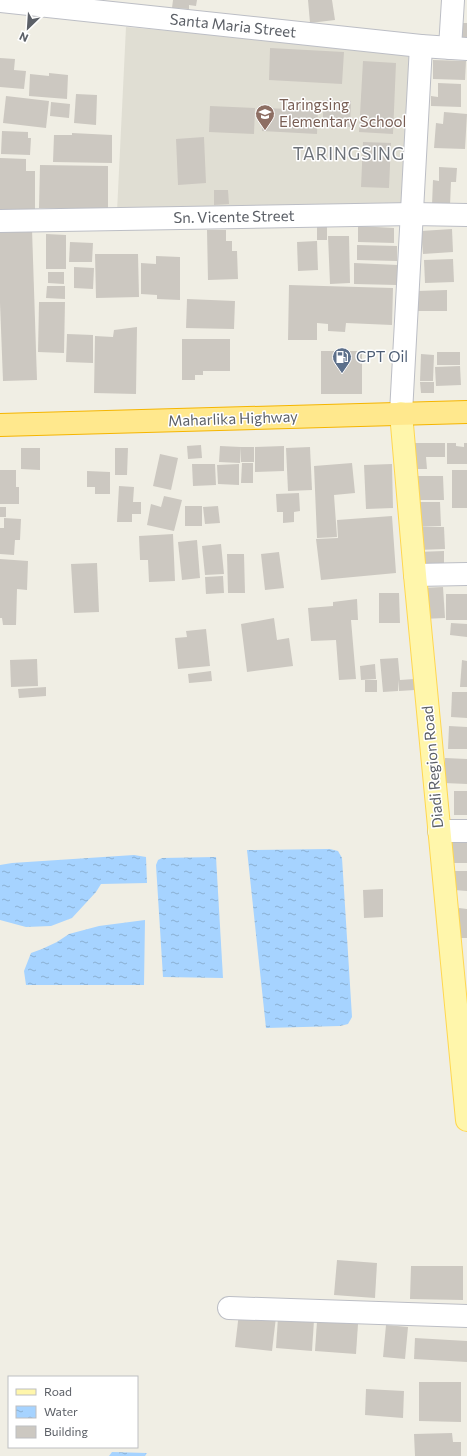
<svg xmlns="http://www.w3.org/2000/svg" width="467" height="1456" viewBox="0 0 467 1456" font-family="Commissioner,sans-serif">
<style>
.education{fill:#e0ded3}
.water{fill:url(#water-ripples)}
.building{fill:#ccc8c1}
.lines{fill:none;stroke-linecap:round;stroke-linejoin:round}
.minor-casing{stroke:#bcbec5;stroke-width:24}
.major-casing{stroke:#ffd74f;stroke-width:24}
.highway-casing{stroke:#f5b500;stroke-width:24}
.minor{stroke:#fff;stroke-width:22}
.major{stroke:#fff6ab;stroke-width:22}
.highway{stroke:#ffe88d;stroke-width:22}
.labels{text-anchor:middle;stroke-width:3;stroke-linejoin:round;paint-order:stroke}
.street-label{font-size:15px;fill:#5c6067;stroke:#fff}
.education-label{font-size:15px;fill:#785e54;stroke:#fff;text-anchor:start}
.service-label{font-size:15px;fill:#4e5e75;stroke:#fff;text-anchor:start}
.quarter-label{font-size:17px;letter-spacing:1px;fill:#6d7279;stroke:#fff}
</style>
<defs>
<pattern id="water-ripples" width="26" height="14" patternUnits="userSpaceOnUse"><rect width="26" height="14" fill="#a6d3ff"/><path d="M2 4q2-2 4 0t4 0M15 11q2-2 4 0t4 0" fill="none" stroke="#8aafd2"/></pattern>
</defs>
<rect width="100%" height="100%" fill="#f0eee4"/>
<path class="education" d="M126,27L413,53L407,209L117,212Z"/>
<g class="water">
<path d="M330,849L338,851L342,858L352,1017L348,1024L340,1026L266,1028L247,850Z"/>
<path d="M134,855L146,857L147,883L101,884L96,892L72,918L51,926L26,927L0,920V865L12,863Z"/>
<path d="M216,857L223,978L163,977L156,865L158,860L162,858Z"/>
<path d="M145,920L144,985H26L24,971L31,953L42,949L57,942L69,934L99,926Z"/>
<path d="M112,1452L147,1453L145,1456H109Z"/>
</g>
<g class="building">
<path d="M173,0H197L196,6L189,5V9L172,8Z"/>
<path d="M308,0H332L335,20L310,23Z"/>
<rect x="459" y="23" width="8" height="17"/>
<path d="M270,48L344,52L342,84L269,80Z"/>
<path d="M0,58L15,59L14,70L26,71L24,89L0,87Z"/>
<path d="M433,60L466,61L465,80L433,79Z"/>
<path d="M363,61L396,63L393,134L359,132Z"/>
<path d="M49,73L68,75L67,99L29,96L30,74L49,76Z"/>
<path d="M438,83L461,84V107L431,106V96L438,97Z"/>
<path d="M76,94L97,95L96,125L74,123Z"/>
<path d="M6,96L49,101L46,128L3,123Z"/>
<path d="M323,100L351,101L350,127H323Z"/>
<path d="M51,102L70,104L69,118L50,116Z"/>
<path d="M210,106L255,108L254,134L209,132Z"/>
<path d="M263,108L318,110L317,134L262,131Z"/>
<path d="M444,112L467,114L465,149L434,148L436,123L443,124Z"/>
<path d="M2,131L28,132V138H31L30,155L1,154Z"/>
<path d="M72,133L112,135V163L53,162L54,135H72Z"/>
<path d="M204,137L206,183L178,185L176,139Z"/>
<path d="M363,142L391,143L389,188L361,187Z"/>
<path d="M0,158L26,159V171H35V211L0,210Z"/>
<path d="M40,165L108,166V209L39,208Z"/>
<path d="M439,167L457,168L456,182H451L450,206L432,205L433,180L439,181Z"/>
<path d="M214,190H228L229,204L214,205Z"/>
<rect x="317" y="226" width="10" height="14"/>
<path d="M358,226L394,228V243L358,242Z"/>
<path d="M32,229L37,380L3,381L0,303V230Z"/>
<path d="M452,229L453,252L423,254L421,231Z"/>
<path d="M207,230H226V241H232V251H237L238,279L208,280Z"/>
<path d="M46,234L66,235V269H46Z"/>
<path d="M328,236H349L350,283L330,284Z"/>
<path d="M317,241L318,270L298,271L297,242Z"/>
<path d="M70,242L93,243L92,262H69Z"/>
<path d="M357,245L397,246V261L357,260Z"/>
<path d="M95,254H138L139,297L96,298Z"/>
<path d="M156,256L180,257V300L157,299V295L141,294V263L156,264Z"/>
<path d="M453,259L454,282L425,283L424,260Z"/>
<path d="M354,263L398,265L397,285L354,284Z"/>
<path d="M74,267L94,268L93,289L74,288Z"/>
<path d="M48,272H64V284L48,283Z"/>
<path d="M289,285L393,288L392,325L346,323L345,332L328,331V324L317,323V340H288Z"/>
<path d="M47,286H65V299L46,298Z"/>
<path d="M447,290V311H418L417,291Z"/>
<path d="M187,299L235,301L234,329L186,328Z"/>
<path d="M39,302H65L64,353L38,352Z"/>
<path d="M137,327L136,394L94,393L95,336L113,337L114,330Z"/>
<path d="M67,334L93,335V363L66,362Z"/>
<path d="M182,339H230V371H203V375H195V380H182Z"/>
<rect x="321" y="351" width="41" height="43"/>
<rect x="437" y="352" width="23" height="13"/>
<path d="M421,354L434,355L433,381H420Z"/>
<path d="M460,366L461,385L436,386L435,367Z"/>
<path d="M420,382H434V393H421Z"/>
<path d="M407,443H445V457H426L427,469H407Z"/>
<path d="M447,443H456V446L464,447V443H467V464H447Z"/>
<path d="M201,445L202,458L188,459L187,446Z"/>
<path d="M220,446L241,447L240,463L219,462Z"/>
<path d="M284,446V471L255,472V447Z"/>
<rect x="241" y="447" width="13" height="15"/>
<path d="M310,447L312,490L288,491L286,448Z"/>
<path d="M21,448H40V470L21,469Z"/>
<path d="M115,448H128L127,475H115Z"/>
<path d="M160,454L178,458L171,490L153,486Z"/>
<path d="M242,463H253V483H241Z"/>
<path d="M352,463L355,493L334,495L337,537L317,538L314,466Z"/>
<path d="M192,464H215L216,485L193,486Z"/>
<path d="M239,464V485L218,484L217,465Z"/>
<path d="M392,464L393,508L366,509L364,465Z"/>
<path d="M0,470H16V487H19V504H0Z"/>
<rect x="452" y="470" width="15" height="38"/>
<path d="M87,471L110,472V494H95V487H87Z"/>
<path d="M411,476H443L444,500H412Z"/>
<path d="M119,486L134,487L133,502H141V514H132V522H117Z"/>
<path d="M299,493L300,511L294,512V522L283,523V512H277L276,494Z"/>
<path d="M164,496L182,500L174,531L147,525L151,504L161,507Z"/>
<path d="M414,502H440L441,526L415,527Z"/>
<rect x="185" y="506" width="17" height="20"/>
<path d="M218,506L220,523L205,524L203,507Z"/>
<rect x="0" y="507" width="6" height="10"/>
<path d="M392,516L396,573L321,580L316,539L338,538L337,520Z"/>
<path d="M4,518L21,519L20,540H15L14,555L0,554V528H4Z"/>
<path d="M418,527H444L445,549L417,550Z"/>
<path d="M173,534L175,581L149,582L148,560H140L139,536Z"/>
<path d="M197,540L200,578L182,580L178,542Z"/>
<path d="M221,544L224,574L205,575L202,546Z"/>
<path d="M444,551V570H417V552Z"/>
<path d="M279,552L284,588L265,590L261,554Z"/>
<path d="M227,554H244L245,593H228Z"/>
<path d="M0,559L28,561L27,590L17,589L16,625H3L2,618H0Z"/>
<path d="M97,563L99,612L74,613L71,564Z"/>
<path d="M223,576L224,593L206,594L205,577Z"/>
<path d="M443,587L445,618L422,619L421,588Z"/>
<path d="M379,593H399L400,623H379Z"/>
<rect x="446" y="594" width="21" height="26"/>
<path d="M357,599L358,620H351L356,679L339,680L336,640L311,641L308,608L333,606V602Z"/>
<path d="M274,618L277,640L289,638L293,666L247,672L241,624Z"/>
<path d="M451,623L467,624V637L450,635Z"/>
<path d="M206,629L210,666L178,669L175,638L187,637L186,631Z"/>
<path d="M398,658L400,680L414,679L415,690L399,691L398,680V691L383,692L380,659Z"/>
<path d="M37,659L38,686L11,687L10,660Z"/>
<path d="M462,660L467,661V687H460Z"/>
<path d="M375,664L376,679L361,680L360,666Z"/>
<path d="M211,671L212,681L189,683L188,674Z"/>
<rect x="365" y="680" width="12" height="12"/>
<path d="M46,687V696L19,698L18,689Z"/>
<path d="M452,692H467V718L451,717Z"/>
<path d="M449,726L467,727V749H448Z"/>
<path d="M445,758L467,759V784L444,783Z"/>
<rect x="454" y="791" width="13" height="24"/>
<rect x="451" y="841" width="16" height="22"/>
<path d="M454,871H467V891L454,890Z"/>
<path d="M383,889V917L364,918L363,890Z"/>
<path d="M459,908L467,909V938H459Z"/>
<path d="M337,1260L377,1263L375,1298L334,1295Z"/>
<path d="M411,1266H463V1300L410,1299Z"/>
<path d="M239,1313L276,1317L272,1351L235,1347Z"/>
<path d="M278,1317L314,1320L312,1351L276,1348Z"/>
<path d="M317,1321L358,1324L356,1354L315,1351Z"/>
<path d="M386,1325L408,1327L405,1359L383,1357Z"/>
<path d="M415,1338L467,1341V1362L414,1359Z"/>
<path d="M419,1382H461V1422L419,1421Z"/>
<path d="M366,1389L404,1391L403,1418L365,1415Z"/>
<path d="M452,1433L453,1442H461V1456H415L414,1434Z"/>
</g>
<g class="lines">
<g class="minor-casing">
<g id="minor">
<path d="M0,1L421,46L467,49"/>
<path d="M450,48L453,0"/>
<path d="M0,221L413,214L467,215"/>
<path d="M401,413L421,46"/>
<path d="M415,575L467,574"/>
<path d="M439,831H467"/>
<path d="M229,1308L467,1316"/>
</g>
</g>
<g class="major-casing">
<path id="major" d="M401,413L415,575L467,1120"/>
</g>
<g class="highway-casing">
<path id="highway" d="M0,425L467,412"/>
</g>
<use href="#minor" class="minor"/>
<use href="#major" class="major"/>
<use href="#highway" class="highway"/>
</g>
<defs>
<g id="school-pin" transform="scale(1)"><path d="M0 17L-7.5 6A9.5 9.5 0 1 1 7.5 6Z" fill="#8d6e63" stroke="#fff"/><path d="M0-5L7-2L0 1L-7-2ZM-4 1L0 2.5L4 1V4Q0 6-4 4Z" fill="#fff"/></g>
<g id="fuel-pin" transform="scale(1)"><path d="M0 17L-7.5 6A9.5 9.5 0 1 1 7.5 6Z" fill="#5c6f8a" stroke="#fff"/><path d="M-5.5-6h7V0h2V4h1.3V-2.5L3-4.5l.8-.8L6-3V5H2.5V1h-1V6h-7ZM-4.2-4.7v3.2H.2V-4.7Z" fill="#fff"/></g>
</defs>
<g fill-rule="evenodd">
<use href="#school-pin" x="265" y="114"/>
<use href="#fuel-pin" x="342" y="357"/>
</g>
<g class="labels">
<g class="street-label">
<text transform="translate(233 26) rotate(6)" y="5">Santa Maria Street</text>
<text transform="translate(234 217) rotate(-1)" y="5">Sn. Vicente Street</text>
<text transform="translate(233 419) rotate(-2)" y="5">Maharlika Highway</text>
<text transform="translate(433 767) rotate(-95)" y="5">Diadi Region Road</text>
</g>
<g class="education-label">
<text x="279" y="110">Taringsing<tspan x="279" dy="17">Elementary School</tspan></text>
</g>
<g class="service-label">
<text x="356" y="362">CPT Oil</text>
</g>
<g class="quarter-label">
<text x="349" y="160">TARINGSING</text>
</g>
</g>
<rect x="8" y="1376" width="130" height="72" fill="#ffffff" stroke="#bebfc2"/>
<rect x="16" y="1389" width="20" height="6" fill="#fff6ab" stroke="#bebfc2"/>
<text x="44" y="1396" font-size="12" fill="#5c6067">Road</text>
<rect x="16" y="1406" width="20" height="12" fill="url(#water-ripples)" stroke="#bebfc2"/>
<text x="44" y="1416" font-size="12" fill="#5c6067">Water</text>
<rect x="16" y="1426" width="20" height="12" fill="#ccc8c1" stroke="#bebfc2"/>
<text x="44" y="1436" font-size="12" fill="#5c6067">Building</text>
<g transform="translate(28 28) rotate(205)" stroke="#ffffff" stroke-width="3" paint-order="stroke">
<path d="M0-3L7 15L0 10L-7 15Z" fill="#5c6067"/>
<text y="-6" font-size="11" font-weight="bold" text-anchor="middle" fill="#5c6067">N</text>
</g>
</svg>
